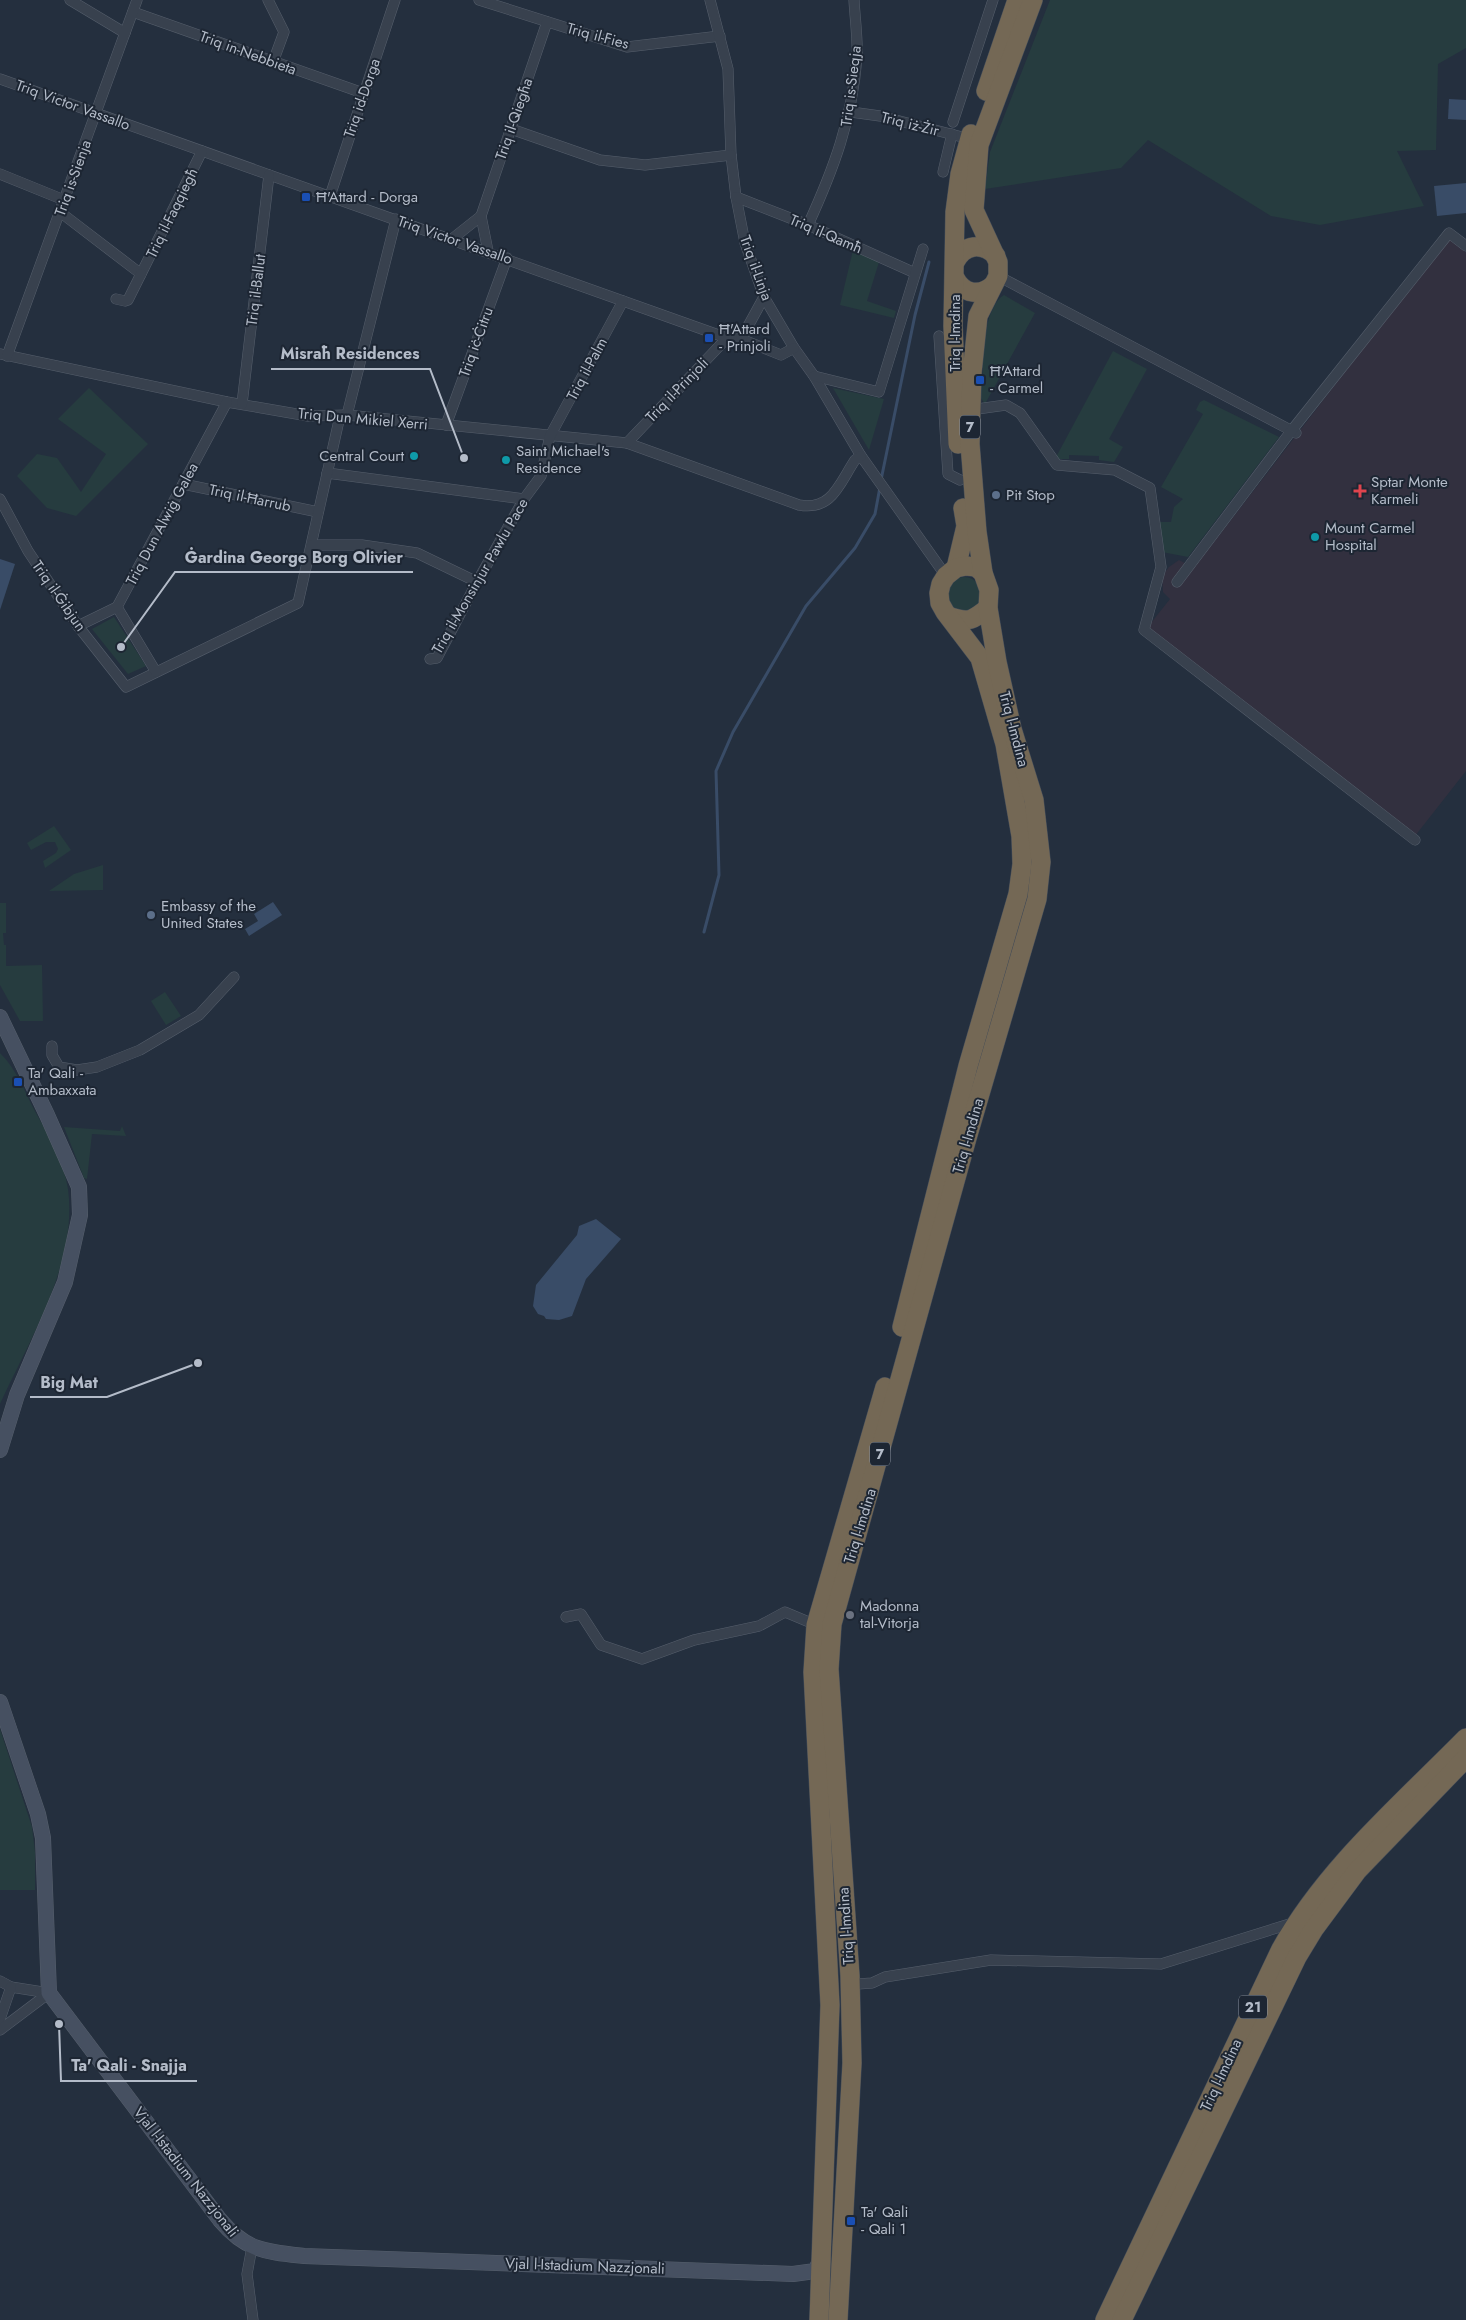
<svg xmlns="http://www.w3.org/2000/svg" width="1466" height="2320" viewBox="0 0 1466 2320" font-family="Jost,sans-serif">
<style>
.medical{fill:#32303f}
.green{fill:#263c3f}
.water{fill:#394c67}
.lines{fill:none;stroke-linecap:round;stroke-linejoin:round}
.stream{stroke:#394c67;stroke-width:3}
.street-casing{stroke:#565f6c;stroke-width:11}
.secondary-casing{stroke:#565f6c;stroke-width:16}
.highway-casing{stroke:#434c59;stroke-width:20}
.street{stroke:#38414e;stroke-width:10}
.secondary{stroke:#465061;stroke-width:15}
.highway{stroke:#746855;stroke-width:19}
.transit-dot{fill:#1a4fb4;stroke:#1d2633;stroke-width:2}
.culture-dot{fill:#0f9aa8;stroke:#1d2633;stroke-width:2}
.health-dot{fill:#e0444e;stroke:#1d2633;stroke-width:2}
.service-dot{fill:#5c6f8a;stroke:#1d2633;stroke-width:2}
.worship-dot{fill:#6b7280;stroke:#1d2633;stroke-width:2}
.labels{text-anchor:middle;stroke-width:4;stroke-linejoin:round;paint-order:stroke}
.shield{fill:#1d2633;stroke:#878f9c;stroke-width:1}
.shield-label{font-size:14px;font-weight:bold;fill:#b4bcc9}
.street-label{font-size:15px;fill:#b4bcc9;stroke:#1d2633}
.poi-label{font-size:15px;fill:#b4bcc9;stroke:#1d2633;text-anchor:start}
.leader{fill:none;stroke:#b4bcc9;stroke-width:2}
.callout-dot{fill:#b4bcc9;stroke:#1d2633;stroke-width:2}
.callout-label{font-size:16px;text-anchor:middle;font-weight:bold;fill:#b4bcc9;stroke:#1d2633;stroke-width:4;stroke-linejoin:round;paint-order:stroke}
</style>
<rect width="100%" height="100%" fill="#242f3e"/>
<path class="medical" d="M1448,238L1466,252V771L1415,836L1147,628L1170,599L1163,592L1162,576L1169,567L1179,560L1194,568Z"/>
<g class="green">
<path d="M1050,0H1466V48L1438,64L1436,150L1397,151L1424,206L1320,225L1271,216L1148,140L1121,168L985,189L990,152Z"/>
<path d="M853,250L879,262L867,301L896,311L894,318L840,305Z"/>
<path d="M1004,295L1035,313L985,404L980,397L983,368H980C983,349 986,305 1004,295Z"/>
<path d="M1113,351L1147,369L1109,439L1123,447L1114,462L1099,460V456L1069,455V459H1055Z"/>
<path d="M89,388L148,444L76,516L47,508L17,476L37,454L57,458L81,492L106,454L58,419Z"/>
<path d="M833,388L884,399L869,450Z"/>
<path d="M1204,400L1279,437L1188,557L1162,552L1158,522H1171L1174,507L1183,499L1161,487L1203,414L1196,410L1200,402Z"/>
<circle cx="964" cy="594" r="17"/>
<path d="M114,617L146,666L128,674L92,629Z"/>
<path d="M54,826L71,850L45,868L43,861L56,853L58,849L55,842H46L31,850L27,843Z"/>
<path d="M103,865V890L49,891L74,874Z"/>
<path d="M0,903H6V933H3L4,945H6V966L42,965L43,1021H20L0,985Z"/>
<path d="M165,992L181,1016L166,1025L151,1001Z"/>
<path d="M0,1053C17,1069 26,1095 37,1115C50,1137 64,1163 68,1189C78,1262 30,1339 0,1404Z"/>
<path d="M122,1126L126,1136L92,1134L87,1179L84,1178L64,1127L120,1131Z"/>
<path d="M0,1729L32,1827L35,1852V1890H0Z"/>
</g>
<g class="water">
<path d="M1449,99L1466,100V120L1448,119Z"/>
<path d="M1466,183V213L1437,216L1434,186Z"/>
<path d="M0,559L15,564L0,610Z"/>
<path d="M273,902L282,915L249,936L245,929L258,921L254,914Z"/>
<path d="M596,1219L621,1239L586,1279L572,1316L559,1320L546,1319L544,1316L538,1314L533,1306L536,1285L577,1235L579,1226Z"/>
</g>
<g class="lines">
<g class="stream">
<path d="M881,480L915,315L929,262"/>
<path d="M704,932L719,875L716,771L733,732L806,606L855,548L875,514L880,487"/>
</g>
<g class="street-casing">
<g id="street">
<path d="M70,0L125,33"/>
<path d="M268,0L284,32L273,62"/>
<path d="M479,0L627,47L720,36"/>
<path d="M710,0L728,69L731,155L736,197L745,243L764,297L794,348L814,376L861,456L946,576"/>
<path d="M133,12L363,93"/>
<path d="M0,79L727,338L741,339L781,355L794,348"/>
<path d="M851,112L880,116L970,139"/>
<path d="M953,122L993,0"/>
<path d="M511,129L600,160L645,165L731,155"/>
<path d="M943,172L952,134"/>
<path d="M0,174L64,200"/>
<path d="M330,196L395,0"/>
<path d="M736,197L808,225L915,273"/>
<path d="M60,212L141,274L202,151"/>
<path d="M808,225C834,168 852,120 857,57C858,39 855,19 854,0"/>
<path d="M452,239L481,216"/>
<path d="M488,251L481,216L547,22"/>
<path d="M998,276L1296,433"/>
<path d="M116,299L125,301L128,300L141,274"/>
<path d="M939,336L948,474L960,480"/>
<path d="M741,339L764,297"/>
<path d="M0,354L227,402L308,416L347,415L627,443L799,505C832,511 839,484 855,460L861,456"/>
<path d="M7,356L137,0"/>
<path d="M814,376L879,392L923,249"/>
<path d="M242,404L269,175"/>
<path d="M970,410L1006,405L1020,413L1057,465L1115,470L1150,488L1161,567L1144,630L1415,840"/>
<path d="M347,415L396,219"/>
<path d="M446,425L507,258"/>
<path d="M627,443L727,338"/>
<path d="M327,473L524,499"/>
<path d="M183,484L318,512"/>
<path d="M0,499L28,551L78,626L126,687L298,603L340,416"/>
<path d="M312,545H362L417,553L477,582"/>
<path d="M1177,582L1292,430L1449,233L1466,246"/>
<path d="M117,607L156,672"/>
<path d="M78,626L117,607L227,402"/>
<path d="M430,659L437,658L477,582L524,499L541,476L550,436L623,301"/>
<path d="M52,1046V1055L59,1067L77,1070L97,1067L140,1050L199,1015L234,977"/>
<path d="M566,1617L581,1614L601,1645L642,1659L694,1640L759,1626L785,1612L816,1625"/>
<path d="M850,1977L858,1984L872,1983L885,1977L991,1960L1161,1964L1296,1922"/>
<path d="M0,1981L11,1987L49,1993"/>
<path d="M0,2019L11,1987"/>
<path d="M0,2030L49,1993"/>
<path d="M252,2247L247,2274L253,2320"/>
</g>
</g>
<g class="secondary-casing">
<g id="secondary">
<path d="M0,1017L47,1115L79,1187L80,1215L65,1282L17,1395L0,1450"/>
<path d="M0,1702L38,1814L43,1838L49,1993L220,2220C246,2251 266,2252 304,2256L793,2274L815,2271L822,2257"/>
</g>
</g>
<g class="highway-casing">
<g id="highway">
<path d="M986,91L1017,0"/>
<path d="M955,262C964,244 982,242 996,256"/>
<path d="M955,278C963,294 980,297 993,285"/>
<path d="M958,444L953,326L955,212L960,174L971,134"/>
<path d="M956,568L966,526L963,508"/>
<path d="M951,617C969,623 973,620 988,608"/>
<path d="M902,1327L968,1066L1018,894L1022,864L1021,836L1005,744L980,658L945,612L940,603L939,593L941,584L946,576L956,568L966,566L976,567L983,573"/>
<path d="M819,2320L830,2005L813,1672L816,1625L885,1387"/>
<path d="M838,2320L852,2063L850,1976L829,1669L832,1624L967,1138L1037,899L1041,862L1034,800L1012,729L997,662L988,608L989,590L983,573L977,532L970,444L972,373L978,316L998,276V262L974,210L979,145L1033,0"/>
<path d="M1105,2320L1281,1949C1326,1868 1402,1803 1466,1738"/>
<path d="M1122,2320L1297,1957L1314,1929L1357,1871L1466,1758"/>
</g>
</g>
<use href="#street" class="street"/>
<use href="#secondary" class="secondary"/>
<use href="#highway" class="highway"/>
</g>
<g class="transit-dot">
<rect x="301" y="192" width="10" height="10" rx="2.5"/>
<rect x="704" y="333" width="10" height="10" rx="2.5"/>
<rect x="975" y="375" width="10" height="10" rx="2.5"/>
<rect x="13" y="1077" width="10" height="10" rx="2.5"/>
<rect x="846" y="2216" width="10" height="10" rx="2.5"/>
</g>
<g class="culture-dot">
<circle cx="414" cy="456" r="5"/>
<circle cx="506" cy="460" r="5"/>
<circle cx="1315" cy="537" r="5"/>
</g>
<path class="health-dot" d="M1357.5 483.5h5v5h5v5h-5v5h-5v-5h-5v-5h5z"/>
<g class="service-dot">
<circle cx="996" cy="495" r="5"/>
<circle cx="151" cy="915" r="5"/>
</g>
<circle class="worship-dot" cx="850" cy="1615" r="5"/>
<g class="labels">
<g class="shield">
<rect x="960" y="415.5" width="20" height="23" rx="4"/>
<rect x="870" y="1442.5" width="20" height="23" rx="4"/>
<rect x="1239" y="1995.5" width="28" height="23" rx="4"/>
</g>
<g class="shield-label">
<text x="970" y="432">7</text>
<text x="880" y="1459">7</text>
<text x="1253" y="2012">21</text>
</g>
<g class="street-label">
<text transform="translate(598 36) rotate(15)" y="5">Triq il-Fies</text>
<text transform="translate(248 53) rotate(20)" y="5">Triq in-Nebbieta</text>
<text transform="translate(851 86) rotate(-83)" y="5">Triq is-Sieqja</text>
<text transform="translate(362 98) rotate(-71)" y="5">Triq id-Dorga</text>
<text transform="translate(73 105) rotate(20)" y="5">Triq Victor Vassallo</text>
<text transform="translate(514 119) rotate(-71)" y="5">Triq il-Qiegħa</text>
<text transform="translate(910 124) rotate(14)" y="5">Triq iż-Żir</text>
<text transform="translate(73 178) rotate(-70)" y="5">Triq is-Sienja</text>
<text transform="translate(172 213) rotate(-64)" y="5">Triq il-Faqqiegħ</text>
<text transform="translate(826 234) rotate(23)" y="5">Triq il-Qamħ</text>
<text transform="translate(455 240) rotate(19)" y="5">Triq Victor Vassallo</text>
<text transform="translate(756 268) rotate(70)" y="5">Triq il-Linja</text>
<text transform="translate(256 290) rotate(-83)" y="5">Triq il-Ballut</text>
<text transform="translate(955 333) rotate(-90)" y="5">Triq l-Imdina</text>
<text transform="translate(476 342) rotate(-70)" y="5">Triq iċ-Ċitru</text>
<text transform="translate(587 369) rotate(-62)" y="5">Triq il-Palm</text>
<text transform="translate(677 390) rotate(-46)" y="5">Triq il-Prinjoli</text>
<text transform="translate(363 419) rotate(5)" y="5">Triq Dun Mikiel Xerri</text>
<text transform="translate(250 498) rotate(12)" y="5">Triq il-Ħarrub</text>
<text transform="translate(162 524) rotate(-62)" y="5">Triq Dun Alwiġ Galea</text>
<text transform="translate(480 576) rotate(-60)" y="5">Triq il-Monsinjur Pawlu Pace</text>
<text transform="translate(59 596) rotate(55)" y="5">Triq il-Ġibjun</text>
<text transform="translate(1014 729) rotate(75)" y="5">Triq l-Imdina</text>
<text transform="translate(968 1136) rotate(-74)" y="5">Triq l-Imdina</text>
<text transform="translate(860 1526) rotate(-73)" y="5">Triq l-Imdina</text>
<text transform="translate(846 1926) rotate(-94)" y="5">Triq l-Imdina</text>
<text transform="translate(1221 2075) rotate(-65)" y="5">Triq l-Imdina</text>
<text transform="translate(186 2172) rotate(52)" y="5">Vjal l-Istadium Nazzjonali</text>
<text transform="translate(585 2266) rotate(2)" y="5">Vjal l-Istadium Nazzjonali</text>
</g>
<g class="poi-label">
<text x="316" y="202">Ħ'Attard - Dorga</text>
<text x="719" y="334">Ħ'Attard<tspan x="719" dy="17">- Prinjoli</tspan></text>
<text x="990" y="376">Ħ'Attard<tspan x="990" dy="17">- Carmel</tspan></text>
<text x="516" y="456">Saint Michael's<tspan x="516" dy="17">Residence</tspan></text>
<text x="404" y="461" text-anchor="end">Central Court</text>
<text x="1371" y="487">Sptar Monte<tspan x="1371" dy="17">Karmeli</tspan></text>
<text x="1006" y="500">Pit Stop</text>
<text x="1325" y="533">Mount Carmel<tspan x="1325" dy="17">Hospital</tspan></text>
<text x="161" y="911">Embassy of the<tspan x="161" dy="17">United States</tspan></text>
<text x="28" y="1078">Ta' Qali -<tspan x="28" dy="17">Ambaxxata</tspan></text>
<text x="860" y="1611">Madonna<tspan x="860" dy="17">tal-Vitorja</tspan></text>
<text x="861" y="2217">Ta' Qali<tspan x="861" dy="17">- Qali 1</tspan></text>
</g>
</g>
<path class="leader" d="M464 458L430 369H271M121 647L175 572H413M198 1363L107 1397H30M59 2024L61 2081H197"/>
<g class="callout-dot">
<circle cx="464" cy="458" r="5"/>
<circle cx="121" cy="647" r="5"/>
<circle cx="198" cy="1363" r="5"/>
<circle cx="59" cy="2024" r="5"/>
</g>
<g class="callout-label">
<text x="350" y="359">Misraħ Residences</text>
<text x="294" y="563">Ġardina George Borg Olivier</text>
<text x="69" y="1388">Big Mat</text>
<text x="129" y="2071">Ta' Qali - Snajja</text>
</g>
</svg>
